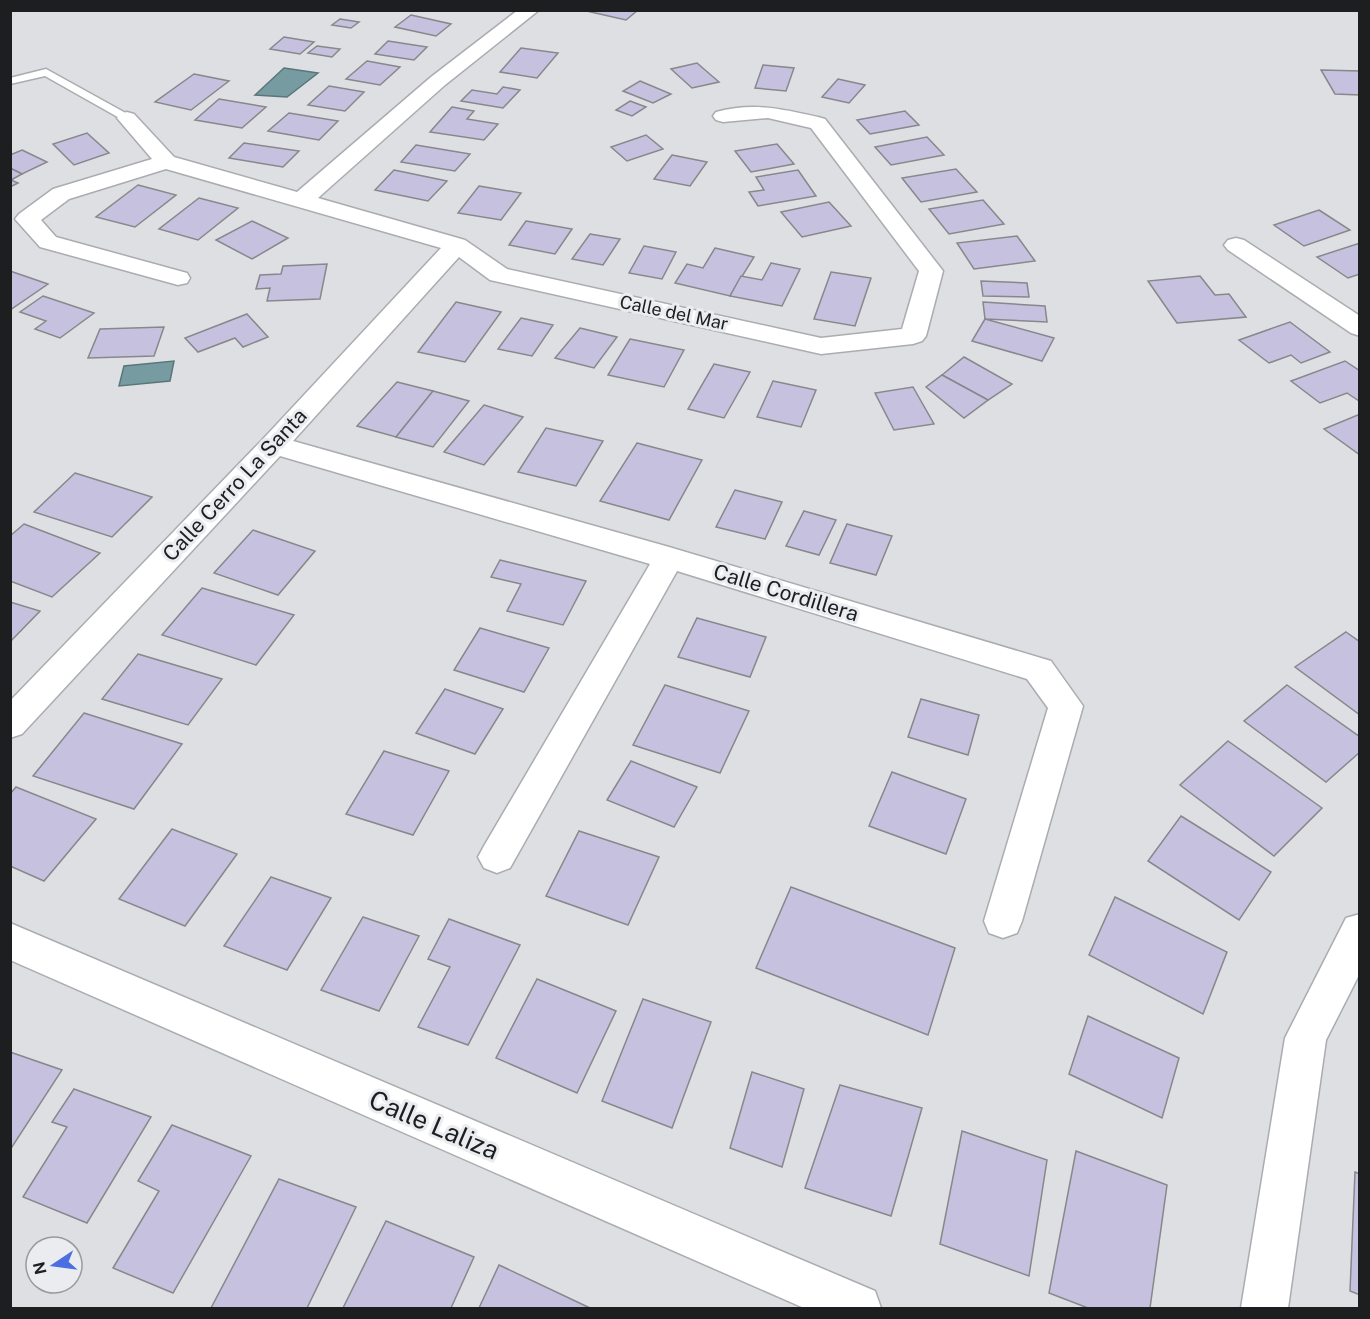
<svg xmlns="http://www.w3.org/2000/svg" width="1370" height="1319" viewBox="0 0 1370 1319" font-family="'Public Sans',sans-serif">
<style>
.water{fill:#769ca1;stroke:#5b767a;stroke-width:1.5}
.building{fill:#c7c1e0;stroke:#88878b;stroke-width:1.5}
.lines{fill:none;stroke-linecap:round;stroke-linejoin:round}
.lane-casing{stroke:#aaacb0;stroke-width:3}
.street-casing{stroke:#aaacb0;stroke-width:3}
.lane{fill:#fff;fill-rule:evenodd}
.street{fill:#fff;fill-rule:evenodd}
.labels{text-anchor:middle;stroke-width:6;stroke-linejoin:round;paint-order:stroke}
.far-street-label{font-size:18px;fill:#1d1e1f;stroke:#eaecf0}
.street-label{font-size:21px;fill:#1d1e1f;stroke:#eaecf0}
.near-street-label{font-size:26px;fill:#1d1e1f;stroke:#eaecf0}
</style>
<rect width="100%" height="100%" fill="#dddfe3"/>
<g class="water">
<path d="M284,68L318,73L287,97L255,95Z"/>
<path d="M174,361L170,381L119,386L124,366Z"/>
</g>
<g class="building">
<path d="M582,10H638L626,20Z"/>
<path d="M411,15L451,24L436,36L395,27Z"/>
<path d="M340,19L359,22L351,28L332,25Z"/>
<path d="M284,37L314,42L300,54L270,49Z"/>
<path d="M388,41L427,47L414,60L375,54Z"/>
<path d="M317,46L340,49L332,57L308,53Z"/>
<path d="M521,48L558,53L537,78L500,72Z"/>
<path d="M367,61L400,67L380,85L346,79Z"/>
<path d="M697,63L719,82L692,88L671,69Z"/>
<path d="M763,65L794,68L786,91L755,88Z"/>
<path d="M1321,70L1360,71V95L1335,94Z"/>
<path d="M194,74L229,81L191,110L155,102Z"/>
<path d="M838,79L865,85L849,103L822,97Z"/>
<path d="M640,81L671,94L653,103L623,91Z"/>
<path d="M329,86L364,92L345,111L308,105Z"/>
<path d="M503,87L520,90L503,108L461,101L472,90L497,94Z"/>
<path d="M219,99L266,107L242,128L195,120Z"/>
<path d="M630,101L646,107L632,116L616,110Z"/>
<path d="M452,107L474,111L467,119L498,124L484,140L430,132Z"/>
<path d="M905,111L919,125L870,134L857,120Z"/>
<path d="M289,113L338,121L319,140L268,131Z"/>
<path d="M87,133L109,153L74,165L53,144Z"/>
<path d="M646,135L663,149L627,161L611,147Z"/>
<path d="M927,137L944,155L891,165L875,147Z"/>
<path d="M244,143L299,151L283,167L229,158Z"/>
<path d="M777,144L794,164L751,172L735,151Z"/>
<path d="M416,145L470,154L455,171L401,162Z"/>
<path d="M22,150L47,162L22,174L10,168V155Z"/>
<path d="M672,155L707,162L690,186L654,179Z"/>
<path d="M10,168L22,174L11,180L18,183L10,187Z"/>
<path d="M956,169L977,192L921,202L902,178Z"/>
<path d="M394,170L447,181L428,201L375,190Z"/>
<path d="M798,170L816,196L758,206L749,192L764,190L756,177Z"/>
<path d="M138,185L176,195L135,227L96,217Z"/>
<path d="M479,186L521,193L501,220L458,213Z"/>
<path d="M199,198L238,208L198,240L159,229Z"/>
<path d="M983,200L1004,224L949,234L929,209Z"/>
<path d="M829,202L851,226L802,237L781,212Z"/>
<path d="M1319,210L1350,230L1304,246L1274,225Z"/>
<path d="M252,221L288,238L252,259L216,240Z"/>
<path d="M526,221L572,229L555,254L509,245Z"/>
<path d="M590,234L620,239L603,265L572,259Z"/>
<path d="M1017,236L1035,261L974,269L957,243Z"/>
<path d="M1360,243V274L1348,278L1317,257Z"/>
<path d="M644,246L676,252L662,279L629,273Z"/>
<path d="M715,248L754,257L730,296L675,283L687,264L703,268Z"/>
<path d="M771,263L800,269L782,306L730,296L741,276L762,280Z"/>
<path d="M327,264L320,299L267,301L270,288L256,289L260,275L281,274L283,266Z"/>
<path d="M10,271L48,284L10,310Z"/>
<path d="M831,272L871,278L855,326L814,319Z"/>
<path d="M1200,276L1215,295L1229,294L1246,317L1177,323L1148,281Z"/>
<path d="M981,281L1027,283L1029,297L983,296Z"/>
<path d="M43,296L94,313L60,338L35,329L46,321L20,312Z"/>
<path d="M456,302L501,312L465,362L418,352Z"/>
<path d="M983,302L1045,306L1047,322L985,319Z"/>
<path d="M247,314L268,337L243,347L235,338L198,352L185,338Z"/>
<path d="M521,318L553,325L532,356L498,349Z"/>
<path d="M985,319L1054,338L1042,361L972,341Z"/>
<path d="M1290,322L1330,352L1301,363L1291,355L1269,363L1239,340Z"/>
<path d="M164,327L154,356L88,358L100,329Z"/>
<path d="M580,328L617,337L594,368L555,358Z"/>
<path d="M630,339L684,350L664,387L608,375Z"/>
<path d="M964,357L1012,384L988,400L942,375Z"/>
<path d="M1345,361L1360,371L1359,401L1347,393L1320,403L1291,381Z"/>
<path d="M714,364L750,372L724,418L688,409Z"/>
<path d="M942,375L988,400L964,418L926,387Z"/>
<path d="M773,381L816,390L801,427L757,417Z"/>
<path d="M397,382L433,391L396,437L357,426Z"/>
<path d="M913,387L934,424L894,430L875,393Z"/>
<path d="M433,391L469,401L433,447L396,437Z"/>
<path d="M484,405L523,417L484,465L444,452Z"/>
<path d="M1360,414V455L1324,429Z"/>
<path d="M546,428L603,441L576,486L518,472Z"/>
<path d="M637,443L702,460L669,520L600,501Z"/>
<path d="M75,473L152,497L112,537L34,512Z"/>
<path d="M735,490L782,502L765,539L716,527Z"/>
<path d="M804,511L836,520L819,555L786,546Z"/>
<path d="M24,524L100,553L52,597L10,581V536Z"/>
<path d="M847,524L892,536L876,575L830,563Z"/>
<path d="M253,530L315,551L278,595L214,573Z"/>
<path d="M500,560L586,581L563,625L507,611L521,584L491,577Z"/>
<path d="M202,588L294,615L256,665L162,635Z"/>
<path d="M10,602L40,611L10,642Z"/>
<path d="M697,618L766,637L750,677L678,657Z"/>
<path d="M480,628L549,648L524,692L454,670Z"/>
<path d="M1346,632L1360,642V715L1295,667Z"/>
<path d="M138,654L222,679L188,725L102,699Z"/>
<path d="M665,685L749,711L720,773L633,745Z"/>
<path d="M1287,685L1360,737V752L1326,782L1244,721Z"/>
<path d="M445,689L503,709L475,754L416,733Z"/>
<path d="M921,699L979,715L968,755L908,737Z"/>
<path d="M84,713L182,744L134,809L33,776Z"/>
<path d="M1228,741L1322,808L1274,856L1180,785Z"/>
<path d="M384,751L449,771L413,835L346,814Z"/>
<path d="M631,761L697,787L674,827L607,800Z"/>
<path d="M892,772L966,799L946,854L869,826Z"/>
<path d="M16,787L96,819L44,881L10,866V794Z"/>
<path d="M1181,816L1271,872L1239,920L1148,861Z"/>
<path d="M172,829L237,854L185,926L119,899Z"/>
<path d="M579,831L659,857L628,925L546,896Z"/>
<path d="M271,877L331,898L287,970L224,946Z"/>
<path d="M791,887L955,948L928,1035L756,968Z"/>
<path d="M1115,897L1227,952L1203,1014L1089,955Z"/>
<path d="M363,917L419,936L379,1011L321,990Z"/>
<path d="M449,919L520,945L468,1045L418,1027L450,967L428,959Z"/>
<path d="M537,979L616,1011L577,1093L496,1058Z"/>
<path d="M643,999L711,1022L672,1128L602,1101Z"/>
<path d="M1088,1016L1179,1058L1162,1118L1069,1074Z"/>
<path d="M10,1052L62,1070L10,1150Z"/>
<path d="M752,1072L804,1089L782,1167L730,1148Z"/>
<path d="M840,1085L922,1108L891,1216L805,1188Z"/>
<path d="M74,1089L151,1117L87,1223L23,1197L67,1127L52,1122Z"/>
<path d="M172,1125L251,1156L173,1293L113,1268L159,1191L138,1181Z"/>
<path d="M962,1131L1047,1160L1029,1276L940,1244Z"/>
<path d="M1076,1151L1167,1185L1150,1308H1088L1049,1293Z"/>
<path d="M1355,1172L1360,1174V1295L1350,1291Z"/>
<path d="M279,1179L356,1207L307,1308H211Z"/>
<path d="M386,1221L474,1257L451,1308H343Z"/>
<path d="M499,1265L590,1308H479Z"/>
</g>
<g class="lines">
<g class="lane-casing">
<path id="lane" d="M46,69L131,116L133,118L131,120H123L45,76L10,84V78Z"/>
</g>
<g class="street-casing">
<g id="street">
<path d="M518,10H539L445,85L318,198L465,240L507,269L821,338L902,329L919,271L811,128L768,118L723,122L716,120L713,116L716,112C753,102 781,109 818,117L825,119L943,271L926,336L922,341L913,344L821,354L490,280L459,257L293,441L669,547L1051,661L1083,706L1022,921L1017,933L1003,938L989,933L984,921L1048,708L1027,679L677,571L510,868L497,873L484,868L478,857L484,846L650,564L280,456L22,734L10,738V701L264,438L441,248L166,169L69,199L41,220L56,237L187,273L190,278L187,283L178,285L40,247L15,219L19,214L53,189L152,159L117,118L120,114L127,112L134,114L174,157L297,192L431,77Z"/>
<path d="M1236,238L1244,240L1360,316V336L1351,333L1228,250L1224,245L1228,240Z"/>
<path d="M1360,914V973L1326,1040L1288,1308H1241L1285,1038L1346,918Z"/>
<path d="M10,923L875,1291L881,1308H804L10,960Z"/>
</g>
</g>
<use href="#lane" class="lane"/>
<use href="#street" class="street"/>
</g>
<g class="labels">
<g class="far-street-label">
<text transform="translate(674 313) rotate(12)" y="6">Calle del Mar</text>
</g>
<g class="street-label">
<text transform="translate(235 485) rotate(-47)" y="7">Calle Cerro La Santa</text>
<text transform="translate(786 593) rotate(17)" y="7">Calle Cordillera</text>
</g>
<g class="near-street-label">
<text transform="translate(434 1125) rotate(23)" y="9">Calle Laliza</text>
</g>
</g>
<rect width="1370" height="1319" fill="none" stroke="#1d1e1f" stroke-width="24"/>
<g transform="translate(54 1265) rotate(257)"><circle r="28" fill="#eaecf0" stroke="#989a9c" stroke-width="1.5"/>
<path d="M0-4.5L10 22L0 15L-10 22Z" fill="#4b6fe2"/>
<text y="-9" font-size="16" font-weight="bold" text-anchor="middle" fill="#1d1e1f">N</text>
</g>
</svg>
